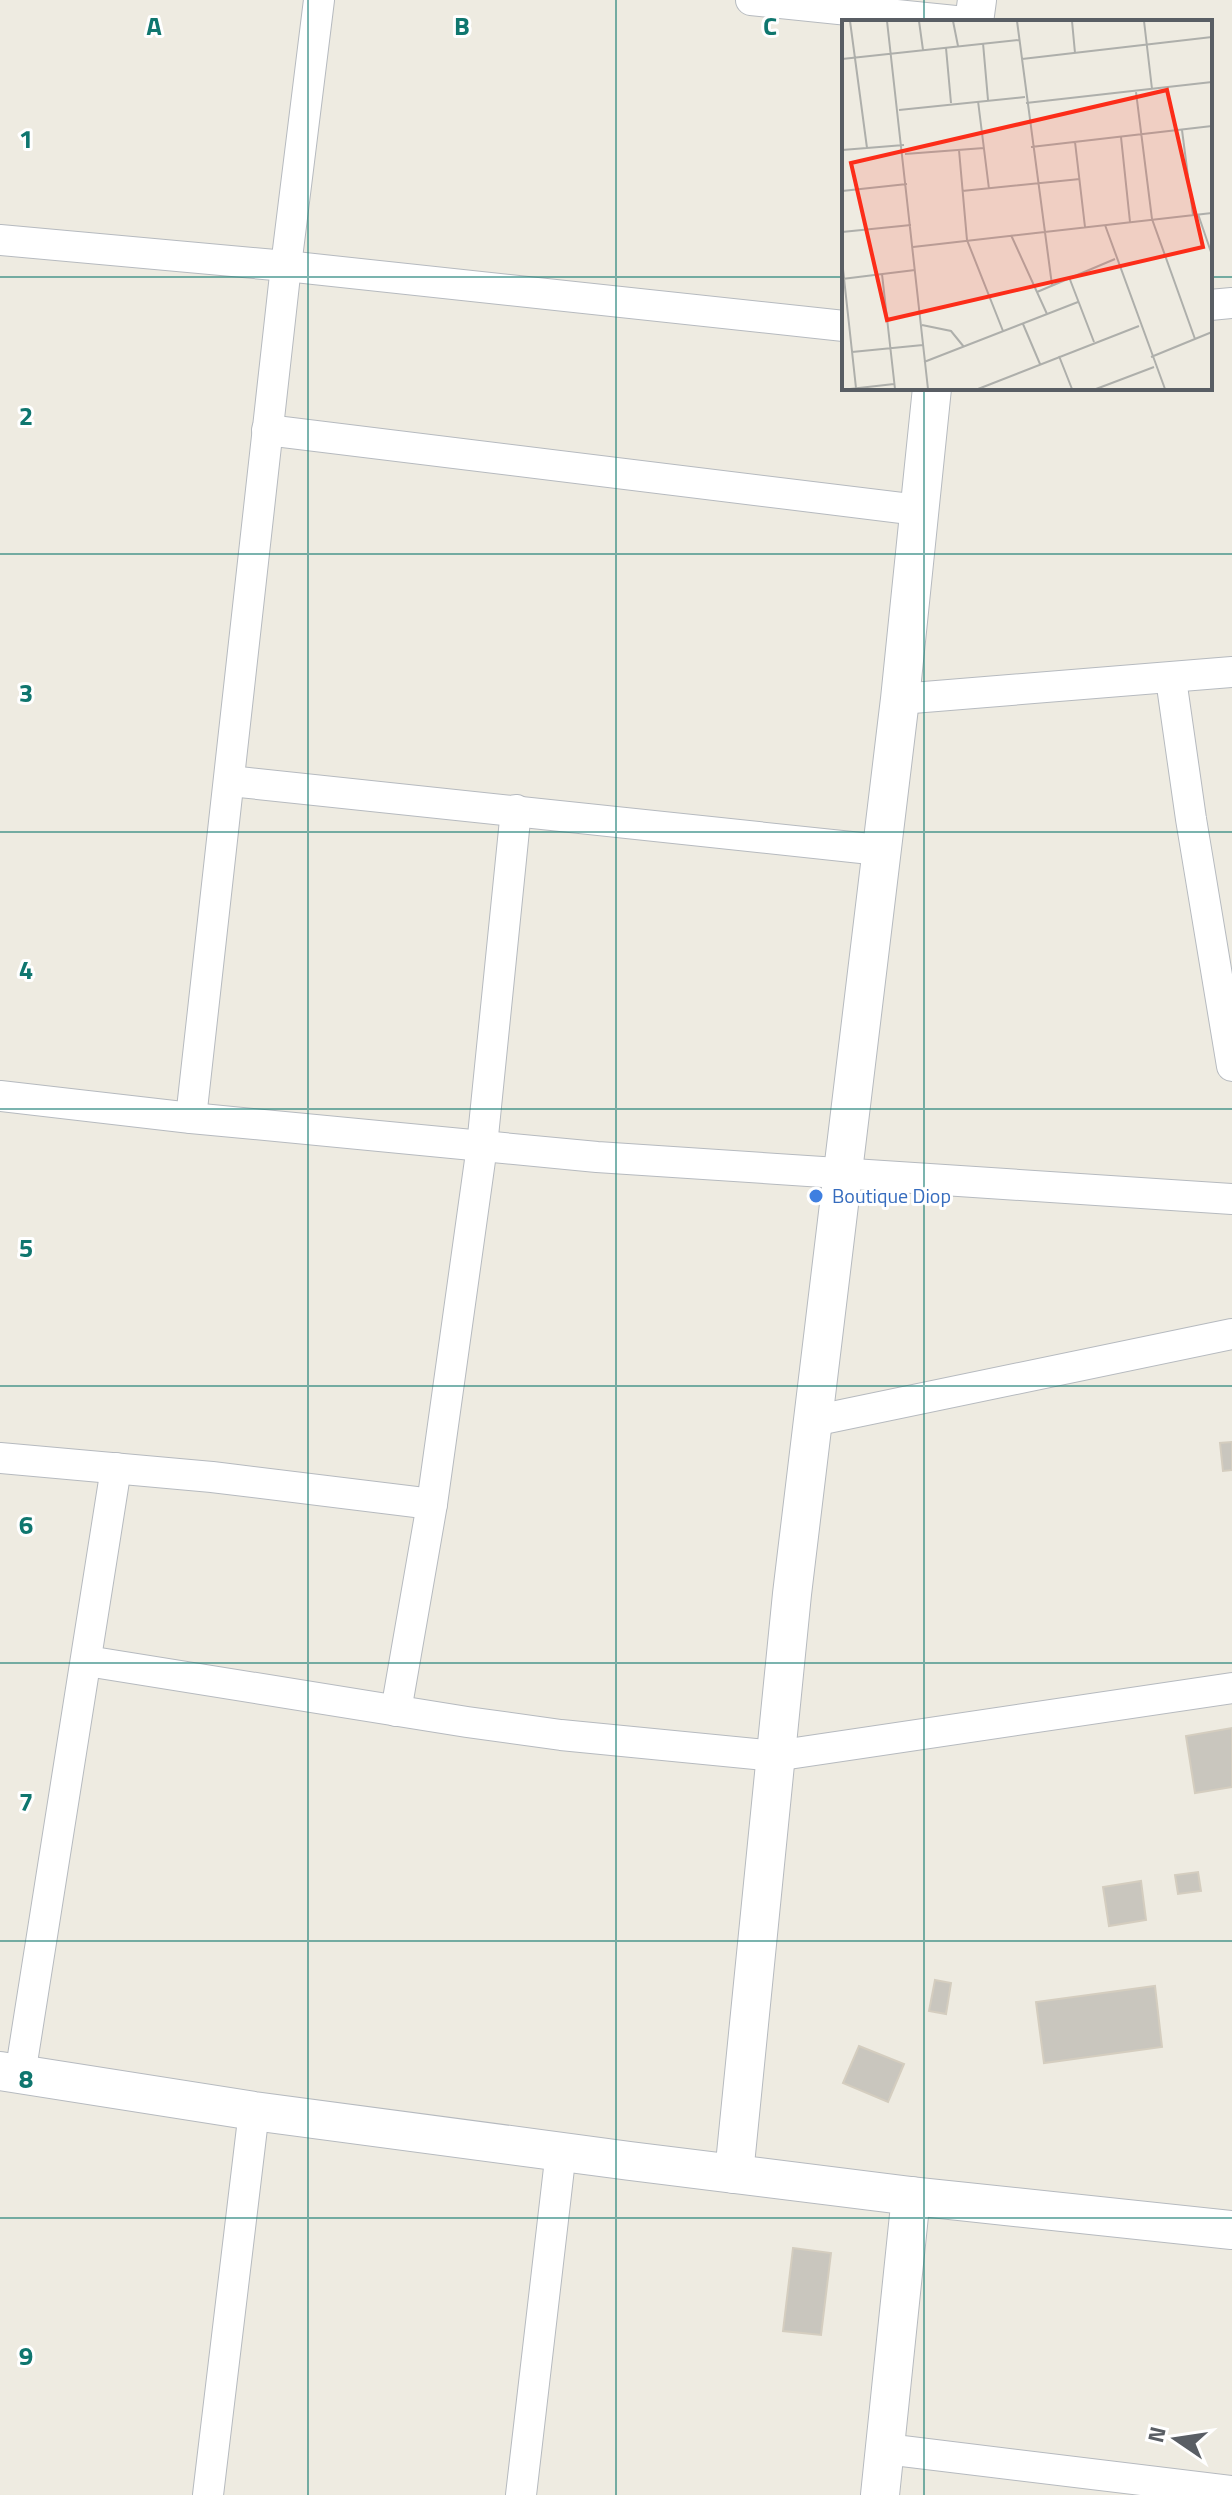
<svg xmlns="http://www.w3.org/2000/svg" width="1232" height="2495" viewBox="0 0 1232 2495" font-family="'Titillium Web',sans-serif">
<style>
.building{fill:#c9c6be;stroke:#d4cdbf;stroke-width:2}
.lines{fill:none;stroke-linecap:round;stroke-linejoin:round}
.minor-casing{stroke:#b6babf;stroke-width:32}
.tertiary-casing{stroke:#b6babf;stroke-width:40}
.minor{stroke:#fff;stroke-width:30}
.tertiary{stroke:#fff;stroke-width:38}
.grid{fill:none;stroke:#0f766e;stroke-width:2;stroke-opacity:0.55}
.shop-dot{fill:#3f7fe0;stroke:#fff;stroke-width:3}
.labels{text-anchor:middle;stroke-width:6;stroke-linejoin:round;paint-order:stroke}
.shop-label{font-size:20px;fill:#366cbe;stroke:#fff;text-anchor:start}
.inset-road{fill:none;stroke:#aeafab;stroke-width:2}
.view{fill:#fc2d19;fill-opacity:0.15;stroke:#fc2d19;stroke-width:4}
.inset-edge{fill:none;stroke:#595e64;stroke-width:4}
.grid-label{font-size:26px;text-anchor:middle;font-weight:bold;fill:#0f766e;stroke:#fff;stroke-width:6;stroke-linejoin:round;paint-order:stroke}
</style>
<rect width="100%" height="100%" fill="#eeebe1"/>
<g class="building">
<path d="M1232,1442V1470L1223,1471L1220,1443Z"/>
<path d="M1232,1728V1787L1195,1793L1186,1736Z"/>
<path d="M1198,1872L1201,1891L1178,1894L1175,1875Z"/>
<path d="M1141,1881L1146,1920L1109,1926L1103,1887Z"/>
<path d="M935,1980L951,1983L946,2014L929,2011Z"/>
<path d="M1155,1986L1162,2047L1044,2063L1036,2002Z"/>
<path d="M859,2046L904,2064L888,2102L843,2083Z"/>
<path d="M793,2248L831,2253L821,2335L783,2331Z"/>
</g>
<g class="lines">
<g class="minor-casing">
<g id="minor">
<path d="M751,0L965,22"/>
<path d="M0,240L286,266L844,326"/>
<path d="M1210,305L1232,303"/>
<path d="M267,430L918,510"/>
<path d="M1171,679L1191,819L1232,1066"/>
<path d="M900,699L1232,672"/>
<path d="M230,781L880,850"/>
<path d="M0,1096L191,1118L597,1157L1232,1199"/>
<path d="M191,1118L286,266L319,0"/>
<path d="M813,1421L1232,1334"/>
<path d="M0,1458L212,1477L432,1504"/>
<path d="M87,1661L467,1722L561,1735L775,1756L1232,1688"/>
<path d="M396,1711L432,1504L482,1146L516,810"/>
<path d="M20,2075L116,1468"/>
<path d="M886,2449L1232,2491"/>
<path d="M208,2495L254,2111"/>
<path d="M521,2495L561,2151"/>
</g>
</g>
<g class="tertiary-casing">
<g id="tertiary">
<path d="M974,22L977,0"/>
<path d="M0,2071L254,2111L630,2161L911,2196L1232,2230"/>
<path d="M734,2174L792,1594L900,699L932,388"/>
<path d="M880,2495L911,2196"/>
</g>
</g>
<use href="#minor" class="minor"/>
<use href="#tertiary" class="tertiary"/>
</g>
<path class="grid" d="M308,0V2495M616,0V2495M924,0V22M0,277H844M1210,277H1232M924,388V2495M0,554H1232M0,832H1232M0,1109H1232M0,1386H1232M0,1663H1232M0,1941H1232M0,2218H1232"/>
<circle class="shop-dot" cx="816" cy="1196" r="8"/>
<g class="labels">
<g class="shop-label">
<text x="832" y="1203">Boutique Diop</text>
</g>
</g>
<g transform="translate(842 20)">
<rect width="370" height="370" fill="#eeebe1"/>
<path class="inset-road" d="M8,1L25,128M45,1L86,369M77,1L81,30M111,1L116,26M175,1L210,265M230,1L233,33M302,1L310,69M141,23L146,80M104,28L109,83M0,39L177,20M180,39L370,17M294,72L310,199L353,319M136,81L147,169M184,83L370,62M57,90L183,77M340,110L351,195M279,117L288,202M233,122L243,207M189,127L370,106M0,130L62,125M117,130L125,220L161,311M63,134L142,128M0,171L65,164M120,171L238,159M356,194L370,235M263,205L323,369M0,212L69,205M169,215L205,294M71,227L370,193M0,240L14,368M40,254L53,369M227,257L252,322M0,259L73,250M195,272L273,239M181,304L198,344M80,305L109,311L122,327M10,332L81,325M217,336L230,369M309,337L370,312M82,342L236,282M8,369L52,364M136,369L297,306M254,369L312,347"/>
<path class="view" d="M325,70L361,227L45,300L9,143Z"/>
<rect width="370" height="370" class="inset-edge"/>
</g>
<g class="grid-label">
<text x="154" y="35">A</text>
<text x="462" y="35">B</text>
<text x="770" y="35">C</text>
<text x="26" y="148">1</text>
<text x="26" y="425">2</text>
<text x="26" y="702">3</text>
<text x="26" y="979">4</text>
<text x="26" y="1257">5</text>
<text x="26" y="1534">6</text>
<text x="26" y="1811">7</text>
<text x="26" y="2088">8</text>
<text x="26" y="2365">9</text>
</g>
<g transform="translate(1176 2439) rotate(283)" stroke="#ffffff" stroke-width="6" paint-order="stroke">
<path d="M0-6L14 30L0 20L-14 30Z" fill="#595e64"/>
<text y="-12" font-size="22" font-weight="bold" text-anchor="middle" fill="#595e64">N</text>
</g>
</svg>
